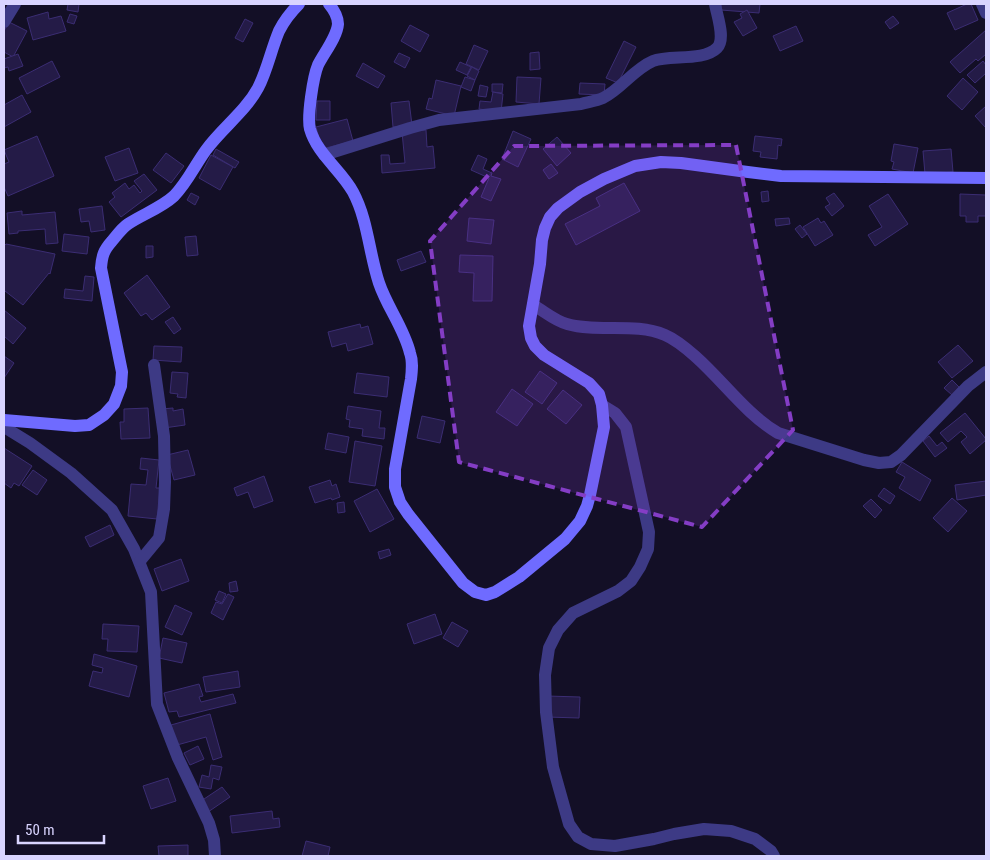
<svg xmlns="http://www.w3.org/2000/svg" width="990" height="860" viewBox="0 0 990 860" font-family="'Roboto Condensed',sans-serif">
<style>
.building{fill:#241b47;stroke:#3b2d73}
.lines{fill:none;stroke-linecap:round;stroke-linejoin:round}
.street{stroke:#3d3a85;stroke-width:12}
.secondary{stroke:#6f6bff;stroke-width:12}
.marked{fill:#843dc5;fill-opacity:0.2;stroke:#843dc5;stroke-width:4;stroke-dasharray:10 6;stroke-linejoin:round}
</style>
<rect width="100%" height="100%" fill="#130f26"/>
<g class="building">
<path d="M68,4H79L78,12L67,10Z"/>
<path d="M721,4H760L759,13L721,10Z"/>
<path d="M967,4H971L978,20L955,30L947,13Z"/>
<path d="M747,10L757,28L743,36L734,22L742,18L740,14Z"/>
<path d="M48,12L49,19L61,16L66,31L33,40L27,18Z"/>
<path d="M70,14L77,16L74,24L67,22Z"/>
<path d="M893,16L899,23L890,29L885,22Z"/>
<path d="M245,19L253,23L243,42L235,38Z"/>
<path d="M9,22L27,31L13,57L4,52V31Z"/>
<path d="M410,25L429,35L420,52L401,41Z"/>
<path d="M796,26L803,41L780,51L773,36Z"/>
<path d="M986,30V54L978,61L976,59L960,73L950,62Z"/>
<path d="M624,41L636,47L618,83L606,78Z"/>
<path d="M474,45L488,51L479,70L466,64Z"/>
<path d="M539,52L540,69L530,70V53Z"/>
<path d="M399,53L410,58L405,68L394,62Z"/>
<path d="M18,54L23,66L9,71L8,67L4,68V59Z"/>
<path d="M52,61L60,77L27,94L19,78Z"/>
<path d="M983,61L986,65V73L975,83L967,75Z"/>
<path d="M460,62L471,67L467,75L456,70Z"/>
<path d="M363,63L385,76L378,88L356,76Z"/>
<path d="M472,67L479,71L475,80L467,76Z"/>
<path d="M465,77L475,80L471,91L461,87Z"/>
<path d="M517,77L541,78L539,104L516,102Z"/>
<path d="M963,78L978,92L962,110L947,96Z"/>
<path d="M436,80L461,86L454,116L426,109L429,98L432,99Z"/>
<path d="M580,83L605,84L604,95L579,94Z"/>
<path d="M492,84H503L502,93L492,92Z"/>
<path d="M480,85L488,87L486,97L478,96Z"/>
<path d="M493,92L503,94L501,112L479,109L480,101L491,102Z"/>
<path d="M22,95L31,112L4,127V105Z"/>
<path d="M317,101H330V120H316Z"/>
<path d="M409,101L412,125L393,127L391,103Z"/>
<path d="M986,106V128L975,116Z"/>
<path d="M347,119L353,141L322,149L316,127Z"/>
<path d="M426,130L427,147L433,146L435,168L382,173L381,155H389L390,164L405,163L402,132Z"/>
<path d="M513,131L531,139L518,167L502,159Z"/>
<path d="M37,136L54,176L8,196L4,187V164L9,162L4,150Z"/>
<path d="M755,136L782,139L781,146L778,145L777,159L760,157L761,152L753,151Z"/>
<path d="M557,137L571,153L557,166L543,149Z"/>
<path d="M894,144L918,148L913,173L892,169L894,162L891,161Z"/>
<path d="M129,148L138,173L115,181L105,157Z"/>
<path d="M216,149L239,162L235,168L213,155Z"/>
<path d="M951,149L953,172L925,174L923,151Z"/>
<path d="M166,153L184,166L171,183L153,170Z"/>
<path d="M211,155L233,167L220,190L199,178Z"/>
<path d="M478,155L487,159L483,169L492,173L491,176L501,179L491,201L481,197L489,178L471,170Z"/>
<path d="M551,164L558,173L549,179L543,170Z"/>
<path d="M144,174L157,190L121,217L109,202L115,197L112,193L125,183L129,189L134,185L140,193L142,191L134,181Z"/>
<path d="M624,183L640,211L576,245L565,224L600,206L596,198Z"/>
<path d="M768,191L769,201L762,202L761,192Z"/>
<path d="M191,193L199,197L195,205L187,200Z"/>
<path d="M834,193L844,206L832,216L825,207L830,204L826,198Z"/>
<path d="M888,194L908,224L875,246L868,235L882,227L869,206Z"/>
<path d="M960,194L986,195V216H978V222H966V216H960Z"/>
<path d="M102,206L105,230L91,232L89,221L81,222L79,209Z"/>
<path d="M22,211V215L55,212L58,243L46,244L45,229L18,231V233L9,234L7,213Z"/>
<path d="M469,218L494,220L491,244L467,241Z"/>
<path d="M789,218L790,224L776,226L775,219Z"/>
<path d="M818,218L821,223L824,221L833,235L815,246L803,227Z"/>
<path d="M800,225L807,234L802,238L795,229Z"/>
<path d="M64,234L89,237L87,254L62,251Z"/>
<path d="M196,236L198,255L187,256L185,237Z"/>
<path d="M6,244L55,254L50,274L49,273L23,305L5,291L4,293V246Z"/>
<path d="M146,246H153V257L146,258Z"/>
<path d="M421,251L426,262L401,271L397,260Z"/>
<path d="M460,255L493,256L492,301H473L474,273L459,272Z"/>
<path d="M147,275L170,307L152,320L146,313L141,316L124,293Z"/>
<path d="M85,276L94,277L92,301L64,298L65,289L83,291Z"/>
<path d="M4,310L26,328L13,344L4,336Z"/>
<path d="M173,317L181,329L174,334L165,322Z"/>
<path d="M360,324L361,328L368,326L373,344L348,351L346,343L332,347L328,332Z"/>
<path d="M958,345L973,361L952,378L938,362Z"/>
<path d="M154,346L182,347L181,362L153,360Z"/>
<path d="M4,356L14,363L4,378Z"/>
<path d="M540,371L557,383L542,404L525,392Z"/>
<path d="M172,372L188,373L186,398L177,397L178,394L170,393Z"/>
<path d="M357,373L389,377L387,397L354,393Z"/>
<path d="M952,380L959,387L952,395L944,388Z"/>
<path d="M512,389L533,404L517,426L496,412Z"/>
<path d="M563,390L582,405L566,424L547,409Z"/>
<path d="M348,406L381,411L379,428H385L384,439L362,436L363,429L349,427L350,420L346,419Z"/>
<path d="M148,408L150,438L121,439L120,422H124V409Z"/>
<path d="M173,408V411L183,409L185,425L164,428L161,409Z"/>
<path d="M965,413L986,439V440L970,454L961,442L967,437L961,431L948,442L940,433Z"/>
<path d="M422,416L445,421L440,443L417,438Z"/>
<path d="M328,433L349,437L346,453L325,449Z"/>
<path d="M929,436L937,446L942,442L947,448L935,457L923,441Z"/>
<path d="M355,441L382,446L375,486L349,482Z"/>
<path d="M4,448L32,466L19,486L14,483L11,488L4,483L5,480L4,479Z"/>
<path d="M188,450L195,475L174,480L167,455Z"/>
<path d="M141,458L159,460L156,488H160L157,519L128,516L131,484L146,485L148,470L140,469Z"/>
<path d="M902,462L931,480L920,501L899,488L905,477L896,472Z"/>
<path d="M33,470L47,480L37,495L22,485Z"/>
<path d="M264,476L273,501L254,508L248,492L237,496L234,488Z"/>
<path d="M330,480L332,486L336,484L340,497L332,500L331,498L315,503L309,487Z"/>
<path d="M986,481V495L957,500L955,485Z"/>
<path d="M884,488L895,496L890,504L878,496Z"/>
<path d="M377,489L394,519L370,532L354,501Z"/>
<path d="M952,498L967,511L948,532L933,518Z"/>
<path d="M871,499L882,510L875,518L863,506Z"/>
<path d="M344,502L345,512L338,513L337,503Z"/>
<path d="M110,525L114,535L90,547L85,537Z"/>
<path d="M389,549L391,555L380,559L378,552Z"/>
<path d="M181,559L189,581L162,591L154,569Z"/>
<path d="M236,581L238,591L230,592L229,583Z"/>
<path d="M219,591L226,594L222,603L215,600Z"/>
<path d="M228,594L234,597L223,620L211,613L216,602L222,604Z"/>
<path d="M175,605L192,613L182,635L165,627Z"/>
<path d="M435,614L442,634L414,644L407,624Z"/>
<path d="M452,622L468,631L458,647L443,638Z"/>
<path d="M103,624L139,626L137,652L107,651L108,639H102Z"/>
<path d="M163,638L187,643L182,663L159,658Z"/>
<path d="M94,654L137,666L129,697L89,686L93,671L102,673L103,668L92,665Z"/>
<path d="M238,671L240,687L206,692L203,677Z"/>
<path d="M199,684L203,696L199,697L201,702L233,694L236,703L179,717L177,711L169,712L164,693Z"/>
<path d="M547,696L580,697L579,718L547,717Z"/>
<path d="M210,714L222,757L213,760L206,737L177,745L171,725Z"/>
<path d="M198,746L204,759L190,765L184,753Z"/>
<path d="M211,765L222,767L219,780L213,778L211,789L199,787L202,775L209,777Z"/>
<path d="M168,778L176,801L151,809L143,786Z"/>
<path d="M222,787L230,797L208,812L201,801Z"/>
<path d="M272,811L273,819L279,818L280,827L232,833L230,816Z"/>
<path d="M306,841L330,847L328,856H302Z"/>
<path d="M188,845V856H159L158,846Z"/>
</g>
<g class="lines">
<g class="street">
<path d="M982,4L986,13"/>
<path d="M4,22L15,4"/>
<path d="M324,155L410,128L439,120L581,104C588,102 596,101 603,98C621,89 634,69 653,61C669,54 703,62 717,48C726,39 717,16 715,4"/>
<path d="M533,305C544,311 555,321 567,324C599,333 634,322 665,335C677,340 687,349 696,357C724,382 746,414 778,433L864,460L879,463L891,462L901,455L968,386L986,372"/>
<path d="M602,405L615,413L626,427L649,532L648,549L640,567L631,581L618,591L573,613L558,630L549,648L545,675L546,712L553,767L569,824L578,837L591,844L615,846L654,839L674,834L704,829L731,831L755,839L771,851L774,856"/>
<path d="M4,427L30,443L71,473L112,510L134,549L151,592L157,704L178,758L209,823L214,840L215,856"/>
<path d="M140,561L159,538L164,509L165,482L164,436L154,365"/>
</g>
<g class="secondary">
<path d="M329,4C334,10 338,16 338,24C337,37 324,53 318,65C313,77 307,117 310,129C317,154 341,170 353,192C368,220 369,253 379,283C387,307 404,328 410,353C413,361 412,370 411,379L395,469V487L400,502L408,514L463,583L475,592L486,595L495,592L519,577L565,539L580,521L587,506L590,495L604,427L602,405L599,394L589,383L544,355L535,346L531,338L529,326L540,264L542,240L545,228L550,217L558,208L580,192L604,179L635,166L661,162L681,163L740,171L781,176L986,178"/>
<path d="M4,420L75,426L89,425L104,415L114,404L121,386L122,372L101,268C102,255 104,250 112,241C117,235 122,228 128,224C143,214 161,208 174,196C187,183 195,165 206,150C222,128 245,112 258,88C267,71 271,50 279,31C284,21 291,12 299,4"/>
</g>
</g>
<path class="marked" d="M736,145L793,430L702,527L459,462L430,241L514,146Z"/>
<rect width="990" height="860" fill="none" stroke="#d9d4ff" stroke-width="10"/>
<path d="M18 835v8h86v-8" fill="none" stroke="#d9d4ff" stroke-width="2.5"/>
<text x="25" y="835" font-size="15" fill="#d9d4ff" stroke="#130f26" stroke-width="4" paint-order="stroke">50 m</text>
</svg>
